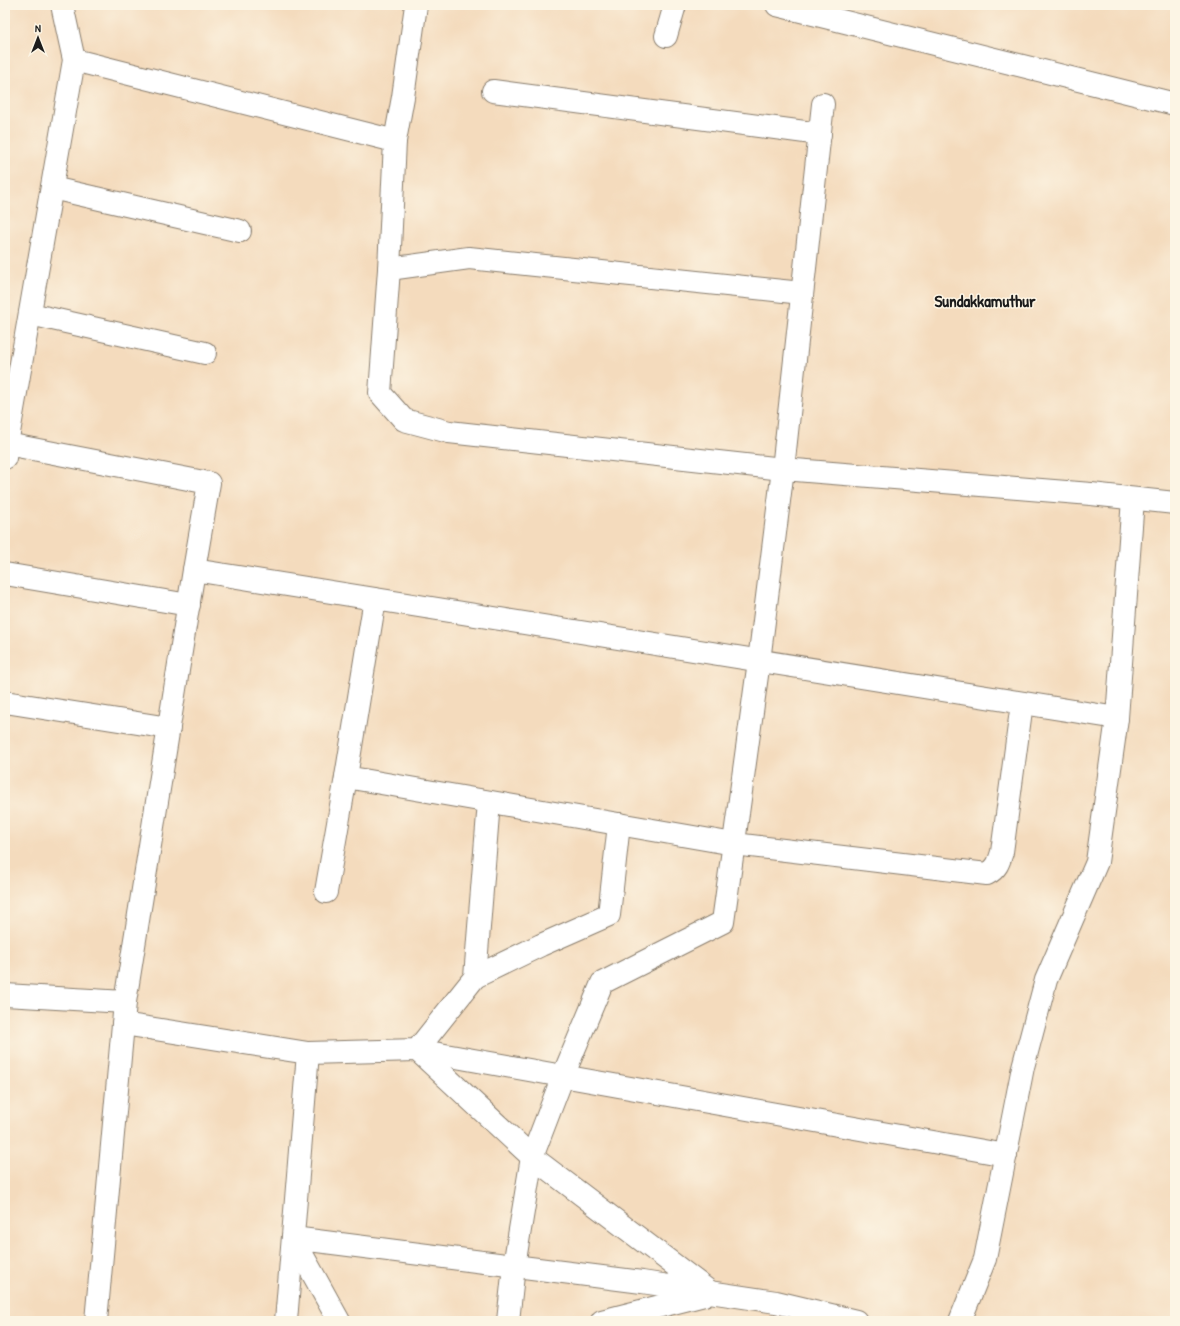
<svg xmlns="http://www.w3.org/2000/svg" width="1180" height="1326" viewBox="0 0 1180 1326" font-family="'Patrick Hand',sans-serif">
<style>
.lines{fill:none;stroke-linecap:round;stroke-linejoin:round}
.minor-casing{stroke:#887c6c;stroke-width:24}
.minor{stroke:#fff;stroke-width:22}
.labels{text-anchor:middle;stroke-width:3;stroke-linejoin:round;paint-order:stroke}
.district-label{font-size:17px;font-weight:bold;fill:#1c1c1c;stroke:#fcf5e5}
</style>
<rect width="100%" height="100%" fill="#fcf5e5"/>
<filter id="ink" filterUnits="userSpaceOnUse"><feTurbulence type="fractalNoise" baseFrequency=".025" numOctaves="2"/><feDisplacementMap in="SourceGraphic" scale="8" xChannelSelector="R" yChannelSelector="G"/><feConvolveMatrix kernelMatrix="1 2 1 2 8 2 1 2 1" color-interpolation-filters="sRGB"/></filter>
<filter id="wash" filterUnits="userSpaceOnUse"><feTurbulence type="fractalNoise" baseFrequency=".012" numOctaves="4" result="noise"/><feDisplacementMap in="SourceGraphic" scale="16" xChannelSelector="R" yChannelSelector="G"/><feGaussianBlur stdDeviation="0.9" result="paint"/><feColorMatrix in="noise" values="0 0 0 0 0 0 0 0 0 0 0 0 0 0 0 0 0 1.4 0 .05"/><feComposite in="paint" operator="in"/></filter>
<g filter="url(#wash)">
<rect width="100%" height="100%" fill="#f4dbbd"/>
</g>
<g filter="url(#ink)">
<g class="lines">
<g class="minor-casing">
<g id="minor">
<path d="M777,5L1175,104"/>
<path d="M666,36L675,5"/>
<path d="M74,60L395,141L403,97L416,5"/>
<path d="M493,91L820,134"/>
<path d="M395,141L389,269L380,393L404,420L449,432L783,469L1091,494L1175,503"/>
<path d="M52,188L240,231"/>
<path d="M389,269L469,258L802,293"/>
<path d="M30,314L205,353"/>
<path d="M7,444L74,60L62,5"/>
<path d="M5,458L7,444L209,483L194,570"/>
<path d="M5,574L189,605"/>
<path d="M375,599L346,777L734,844L987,874C997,869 999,862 1002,852L1022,703"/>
<path d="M5,702L169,728"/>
<path d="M326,892L346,777"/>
<path d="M475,977L541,945L609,915L619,824"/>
<path d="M5,995L125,1002"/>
<path d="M123,1024L308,1053L286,1321"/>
<path d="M417,1050L1006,1155"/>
<path d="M417,1050L532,1157L710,1292"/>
<path d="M308,1053L417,1050L475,977L489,802"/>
<path d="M293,1238L642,1282L776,1302L856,1321"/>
<path d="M293,1238L339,1321"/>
<path d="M96,1321L125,1002L194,570L1117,718"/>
<path d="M508,1321L514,1266L532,1157L563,1076L602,983L723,922L759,661L783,469L823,104"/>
<path d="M602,1321L704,1295"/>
<path d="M960,1321L985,1259L1023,1067L1046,980L1097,862L1117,718L1133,499"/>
</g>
</g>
<use href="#minor" class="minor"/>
</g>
</g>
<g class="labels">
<g class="district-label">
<text x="985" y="307">Sundakkamuthur</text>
</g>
</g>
<rect width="1180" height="1326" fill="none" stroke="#fcf5e5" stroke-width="20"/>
<g transform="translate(38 38)" stroke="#fcf5e5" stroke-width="3" paint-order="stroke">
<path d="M0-3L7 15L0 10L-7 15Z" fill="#1c1c1c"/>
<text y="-6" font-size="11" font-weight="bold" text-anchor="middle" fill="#1c1c1c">N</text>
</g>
</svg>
